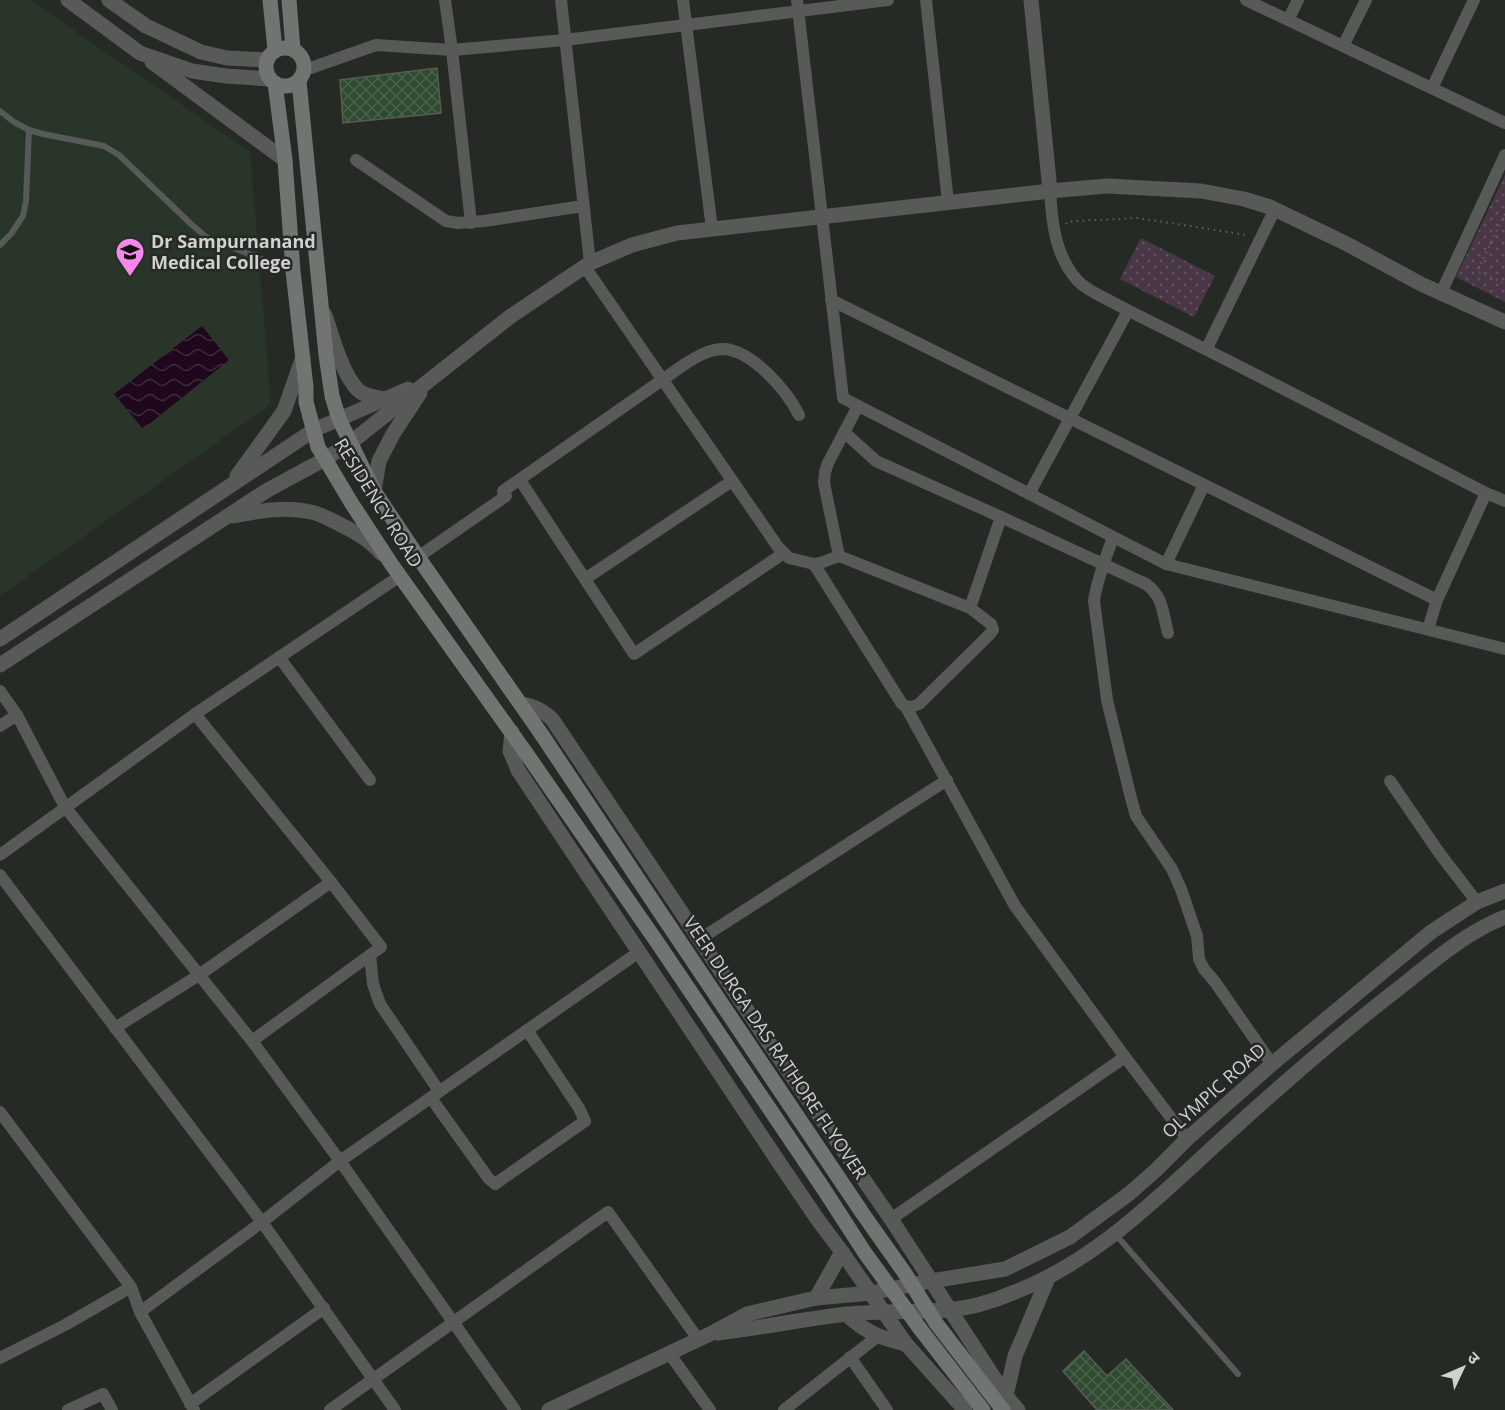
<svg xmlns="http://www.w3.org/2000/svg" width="1505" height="1410" viewBox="0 0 1505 1410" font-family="'Open Sans','Noto Sans Devanagari',sans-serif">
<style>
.built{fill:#2a352a}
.park{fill:url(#park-dots)}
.water{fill:url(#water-waves)}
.building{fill:url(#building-cross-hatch);stroke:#565d56;stroke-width:1.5}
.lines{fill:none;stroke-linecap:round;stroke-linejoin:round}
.path{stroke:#5f635f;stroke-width:2;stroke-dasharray:1.5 4.5;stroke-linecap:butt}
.service{stroke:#575a57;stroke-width:6}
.minor{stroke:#575a57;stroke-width:12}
.tertiary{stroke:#575a57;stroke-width:15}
.secondary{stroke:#717571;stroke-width:15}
.secondary-bridge{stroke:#717571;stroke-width:15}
.labels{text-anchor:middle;stroke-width:5;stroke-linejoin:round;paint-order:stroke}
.poi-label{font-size:18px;font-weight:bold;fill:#cfd2cf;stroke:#252a25;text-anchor:start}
.street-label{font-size:18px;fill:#cfd2cf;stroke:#252a25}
</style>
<defs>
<pattern id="park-dots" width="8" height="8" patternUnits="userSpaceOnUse" patternTransform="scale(1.5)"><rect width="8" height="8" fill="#493747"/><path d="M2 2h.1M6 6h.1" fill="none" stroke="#625360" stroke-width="1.8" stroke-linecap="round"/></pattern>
<pattern id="water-waves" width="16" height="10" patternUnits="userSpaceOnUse" patternTransform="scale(1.5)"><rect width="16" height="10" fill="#1f071d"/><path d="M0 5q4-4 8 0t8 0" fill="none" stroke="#3e2a3d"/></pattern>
<pattern id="building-cross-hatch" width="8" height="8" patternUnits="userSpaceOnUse" patternTransform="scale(1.5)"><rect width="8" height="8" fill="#2e4a2f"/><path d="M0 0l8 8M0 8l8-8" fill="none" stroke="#4b634c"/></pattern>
</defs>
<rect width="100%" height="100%" fill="#252a25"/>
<path class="built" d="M0,0H30L250,152L271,404L0,596Z"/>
<g class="park">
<path d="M1505,175V302L1456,277Z"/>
<path d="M1141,238L1215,276L1194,317L1120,279Z"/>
</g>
<path class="water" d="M202,326L229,360L143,429L114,394Z"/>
<g class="building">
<path d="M437,68L441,113L343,123L340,80Z"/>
<path d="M1084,1351L1107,1376L1126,1359L1173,1410H1097L1063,1371Z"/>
</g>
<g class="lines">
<g class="path">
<path d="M1505,214L1477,271L1505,284"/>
<path d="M1066,224L1067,222L1075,221L1138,218L1247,235"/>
</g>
<g class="service">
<path d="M0,111L14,122L29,130L43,134L104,146L119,155L191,224L206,237L292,271"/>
<path d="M0,245L11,234L23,216L26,201L29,130"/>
<path d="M1116,1235L1238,1374"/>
</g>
<g class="minor">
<path d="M445,0L452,50L471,223"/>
<path d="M561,0L590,263"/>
<path d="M683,0L712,229"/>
<path d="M797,0L843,398L1166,564L1505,649"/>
<path d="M926,0L948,202"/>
<path d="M1246,0L1505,123"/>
<path d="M1288,20L1298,0"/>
<path d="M1343,46L1366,0"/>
<path d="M305,70L376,45L452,50L565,40L888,0"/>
<path d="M1432,88L1474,0"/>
<path d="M356,160L446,221L458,223L484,221L583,206"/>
<path d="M1050,191C1052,223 1055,255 1077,280C1086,290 1101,296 1112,302C1138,316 1164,328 1189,341C1289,391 1387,442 1486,493L1505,501"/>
<path d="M585,267L778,547L789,558L814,564L823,562L839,556"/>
<path d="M1441,293L1505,155"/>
<path d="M831,300L1437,600"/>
<path d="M1209,344L1275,209"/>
<path d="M858,406L828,463L825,472L824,483L839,556L970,608L1001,517L1146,584C1163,596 1163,614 1168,633"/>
<path d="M844,432L876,461L1001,517"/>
<path d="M520,480L634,654L784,553"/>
<path d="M1029,494L1128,311"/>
<path d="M1113,537C1106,558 1097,579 1094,601L1107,700L1131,798L1136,816L1172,869L1181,889L1197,936L1199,959L1204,969L1215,982L1272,1064"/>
<path d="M418,557L506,496L503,491L685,364C696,357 709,349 724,349C753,351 787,391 799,415"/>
<path d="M814,564L902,704C908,708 913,707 919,704L989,635L993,630L991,624L970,608"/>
<path d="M1166,564L1204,485"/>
<path d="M585,579L732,481"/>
<path d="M1428,629L1437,600L1486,493"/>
<path d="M279,657L370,780"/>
<path d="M0,691L17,715L65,807L252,1041L340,1161L515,1410"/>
<path d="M906,707L1015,906L1125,1057L1187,1139"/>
<path d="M195,714L331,882L381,947L252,1041"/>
<path d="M0,726L17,715"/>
<path d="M1390,781L1440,854L1477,902"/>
<path d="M0,855L195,714L400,576"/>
<path d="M0,875L262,1222L395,1410"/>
<path d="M700,939L947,780"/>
<path d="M370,955L373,984L380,1004L439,1091"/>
<path d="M115,1028L199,975L331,882"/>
<path d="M431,1098L489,1179L495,1184L585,1121L579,1108L527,1030"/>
<path d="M0,1112L131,1287"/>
<path d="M891,1219L1125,1057"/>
<path d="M140,1312L262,1222L340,1161L639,952"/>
<path d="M669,1353L710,1410"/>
<path d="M850,1357L887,1410"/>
<path d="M0,1358L65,1325L131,1287L140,1312L194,1410"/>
<path d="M190,1404L324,1308"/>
<path d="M68,1410L103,1394L112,1410"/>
<path d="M330,1410L608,1212L698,1339"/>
<path d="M784,1410L878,1336"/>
</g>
<g class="tertiary">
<path d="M68,0L140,53L192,71L226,76L270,79"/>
<path d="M109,0L146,26L201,52L227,58L267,60"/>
<path d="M1031,0L1050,191"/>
<path d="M152,62L285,160"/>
<path d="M325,315C332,336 342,374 358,390C364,396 376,397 385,399"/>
<path d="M237,476L284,411L303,357"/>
<path d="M374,491L379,461L393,434L420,393"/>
<path d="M233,516C259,511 285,506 311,512C321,514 331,520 341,525C356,532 371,541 382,554"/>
<path d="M0,639L314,430L408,389"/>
<path d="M0,665L266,491L325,459L350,443L511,316L590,263L632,245L677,233L1050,191L1107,186L1201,191L1244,199L1270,207L1347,244L1421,284L1505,322"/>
<path d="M521,704C534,706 542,710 552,719L767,1040L891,1219L1006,1396L1018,1410"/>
<path d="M512,732L510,751L518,770L780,1164L818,1220L842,1252L906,1344L965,1410"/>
<path d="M816,1298L842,1252"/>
<path d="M846,1314C865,1332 880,1338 906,1344"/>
<path d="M718,1333C761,1328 804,1319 847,1314C880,1311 914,1312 948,1310C971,1308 994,1301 1015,1292C1097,1260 1158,1197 1222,1139C1279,1087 1337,1036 1398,989C1432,962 1465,933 1505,917"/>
<path d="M1004,1398L1006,1396L1015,1356L1048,1278"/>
<path d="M549,1410L710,1334L747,1314L816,1298L871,1293L931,1281L1005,1269L1070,1237L1130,1193L1156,1170L1187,1139L1272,1064L1431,932L1477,902L1505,891"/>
</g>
<g class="secondary">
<path d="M270,0L275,50"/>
<path d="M289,0L293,49"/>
<circle cx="285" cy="67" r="19"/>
<path d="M299,81L326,355L332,396L339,419L374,491L418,557L542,735"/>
<path d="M275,83L285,160L293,271L306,387V402L318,447L352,504L392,565L526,753"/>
</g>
<g class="secondary-bridge">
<path d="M542,735L664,918L863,1214L904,1272L936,1323L1003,1410"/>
<path d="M526,753L657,942L823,1188L865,1253L921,1330L983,1410"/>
</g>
</g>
<defs>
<g id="university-pin" transform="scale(1.5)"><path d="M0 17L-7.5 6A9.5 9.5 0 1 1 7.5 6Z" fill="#f688ed" stroke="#252a25"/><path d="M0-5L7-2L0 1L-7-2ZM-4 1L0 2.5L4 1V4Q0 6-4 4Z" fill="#111"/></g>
</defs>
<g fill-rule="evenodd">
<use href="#university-pin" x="130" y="252"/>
</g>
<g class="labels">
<g class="poi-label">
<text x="151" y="248">Dr Sampurnanand<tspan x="151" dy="21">Medical College</tspan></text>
</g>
<g class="street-label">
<text transform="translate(378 503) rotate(58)" y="6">RESIDENCY ROAD</text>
<text transform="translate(775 1048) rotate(56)" y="6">VEER DURGA DAS RATHORE FLYOVER</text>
<text transform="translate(1214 1091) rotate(-42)" y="6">OLYMPIC ROAD</text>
</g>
</g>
<g transform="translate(1463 1368) rotate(46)" stroke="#252a25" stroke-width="4.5" paint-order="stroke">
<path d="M0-4.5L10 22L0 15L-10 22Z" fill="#cfd2cf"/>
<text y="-9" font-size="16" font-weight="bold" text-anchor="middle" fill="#cfd2cf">उ</text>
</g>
</svg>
